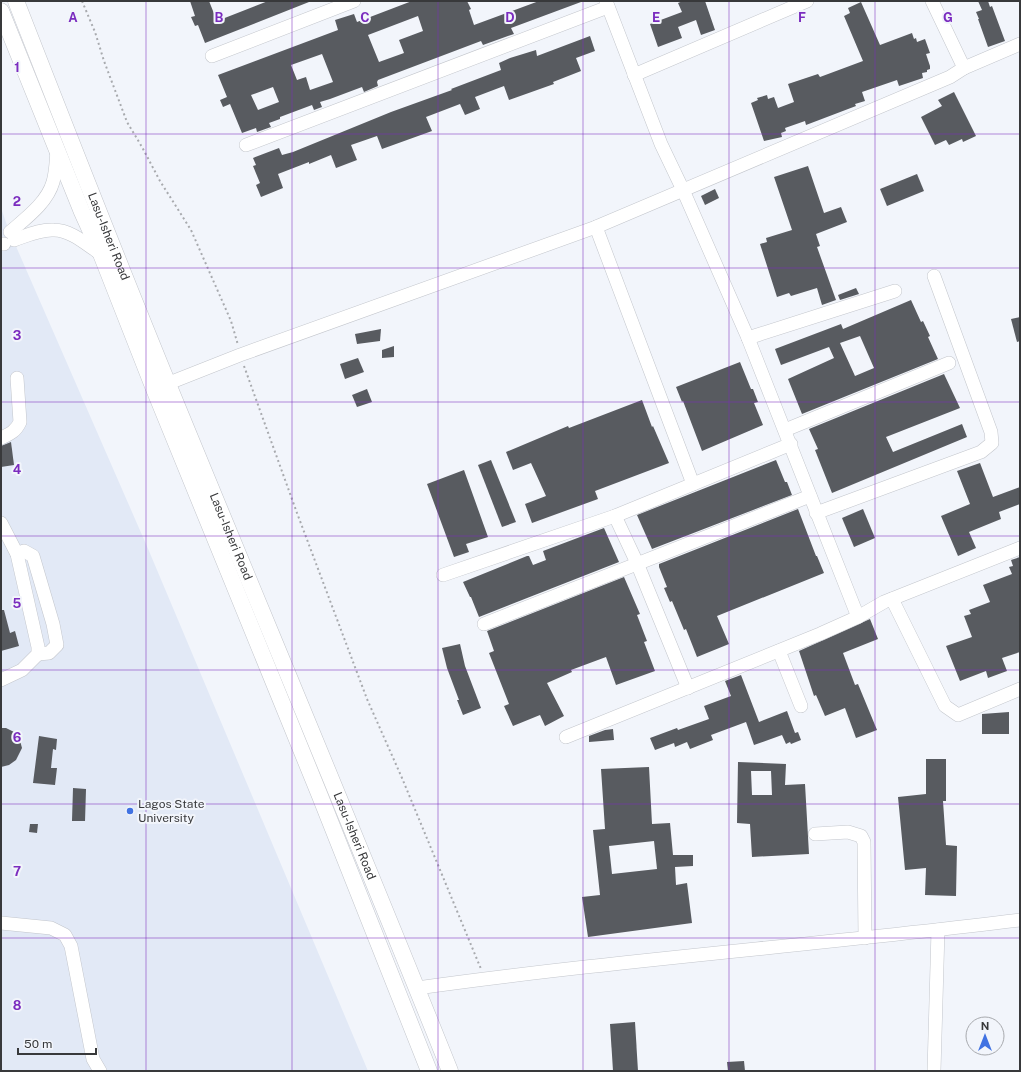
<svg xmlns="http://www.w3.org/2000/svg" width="1021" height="1072" viewBox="0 0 1021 1072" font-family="'Public Sans',sans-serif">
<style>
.built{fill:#e2e9f6}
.building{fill:#585b60;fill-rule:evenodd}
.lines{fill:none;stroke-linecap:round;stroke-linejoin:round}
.minor-casing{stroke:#c3c6cc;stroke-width:14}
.major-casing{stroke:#c3c6cc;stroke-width:17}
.path{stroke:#a8aaae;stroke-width:2;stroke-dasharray:2 3;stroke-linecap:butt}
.minor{stroke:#fff;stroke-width:13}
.major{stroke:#fff;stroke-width:16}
.grid{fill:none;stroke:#7b2cbf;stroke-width:1;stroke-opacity:0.55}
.poi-dot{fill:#4072e2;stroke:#f2f5fb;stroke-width:1.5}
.labels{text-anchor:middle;stroke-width:4;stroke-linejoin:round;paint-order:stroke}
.street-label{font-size:12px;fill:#38393b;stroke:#f2f5fb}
.poi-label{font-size:12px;fill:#38393b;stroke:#f2f5fb;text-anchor:start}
.grid-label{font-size:13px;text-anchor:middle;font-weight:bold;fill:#7b2cbf;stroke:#f2f5fb;stroke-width:4;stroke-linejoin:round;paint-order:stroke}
</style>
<rect width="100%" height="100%" fill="#f2f5fb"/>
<path class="built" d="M1,208L8,228L149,551L368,1071H1Z"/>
<g class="building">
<path d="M190,1H209L217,21L268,1L309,2L205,43L198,25L195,26L191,17L195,16Z"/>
<path d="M412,1H467L471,9L469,10L474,25L539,1L581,2L511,28L514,34L511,35L483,45L481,41L378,80L377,82L378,86L364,92L362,87L330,99L320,102L322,107L314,110L312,105L280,117V119L269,123L271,127L257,132L256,128L242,133L230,104L223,107L220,100L227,97L218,75L338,30L335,20L354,14L357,22ZM418,16L423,31L399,40L404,53L379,62L368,35ZM322,54L333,82L310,90L306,77L297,80L291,65ZM273,87L279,102L258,110L251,95Z"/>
<path d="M683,1H705L715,30L701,35L696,20L678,27L682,38L658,47L650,24L682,12L678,3Z"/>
<path d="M978,1H988L990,7L992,6L1005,41L988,47L978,19H979L976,12L982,10Z"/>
<path d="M861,2L880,45L912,33L914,39L916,38L917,42L925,39L930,53L926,54L930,66V69L927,70V72L922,73L923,78L899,86L897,80L862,92L865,101L855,104L856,106L806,125L805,121L785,128L786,131L781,133L782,137L764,141L751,103L758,100L757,98L767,95L768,99L774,97L778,108L794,102L788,84L818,74L820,77L863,61L844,16L850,13L848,8Z"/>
<path d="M590,36L595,51L576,58L581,71L553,82L554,84L509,100L504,86L475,97L480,109L465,115L460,104L426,117L432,131L382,149L377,136L351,145L357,160L336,168L331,155L309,164V162L278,174L283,188L261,197L256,185L260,183L253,166L256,165L253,158L279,148L282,155L293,152L391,112L452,90L451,89L501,70L499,63L510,58L536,50L537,56Z"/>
<path d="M954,92L976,136L963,142L962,139L949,145L946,140L935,145L921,117L942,106L938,100Z"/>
<path d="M808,166L824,213L841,207L847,222L816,234L820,246L817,247L836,300L822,305L817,288L791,296L789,293L777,297L760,244L767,242L766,238L792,230L774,177Z"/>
<path d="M917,174L924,191L887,206L880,189Z"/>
<path d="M715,189L719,198L705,205L701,196Z"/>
<path d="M856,288L859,294L840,300L838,295Z"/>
<path d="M911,300L921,322L923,321L930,336L928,337L938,359L802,414L788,379L834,358L829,347L781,365L775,349L841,324L843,329ZM860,336L874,368L855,376L840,343Z"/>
<path d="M1020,317V341L1017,342L1011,319Z"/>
<path d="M381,329L380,341L357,344L355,334Z"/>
<path d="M394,346V357L382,358V350Z"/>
<path d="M358,358L364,372L345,379L340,364Z"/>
<path d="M740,362L751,389H753L758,402L754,403L763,425L702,451L683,401L682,402L676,387Z"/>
<path d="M944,374L960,408L886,437L893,452L962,424L967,437L832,493L815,450L818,449L809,429Z"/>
<path d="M367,389L372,402L357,407L352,395Z"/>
<path d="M642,400L652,427L653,426L669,463L595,491L598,499L532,523L525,504L546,496L531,463L513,470L506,452L568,426L569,428Z"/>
<path d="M11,442L14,465L1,467V446Z"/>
<path d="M491,460L516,522L502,527L478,465Z"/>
<path d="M776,460L785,482H787L792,495L652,549L637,515Z"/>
<path d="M980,463L993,497L1020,487V504L999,512L1001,519L969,532L976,548L958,556L941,516L970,504L957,471Z"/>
<path d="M464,470L488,537L466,544L469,552L454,557L427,484Z"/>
<path d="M798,509L816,556H817L824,573L717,616L729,644L697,657L686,629L684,630L672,601L670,602L664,588L667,587L659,567V564Z"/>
<path d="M863,509L875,538L854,547L842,518Z"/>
<path d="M604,528L619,562L479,617L471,597H470L463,582L527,556H529L533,565L546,560L543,551Z"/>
<path d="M1020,557V652L1002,658L1007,671L988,678L986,671L960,681L946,646L972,637L964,616L971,614L969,610L990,602L983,585L1012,574L1009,567L1013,566L1011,560Z"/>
<path d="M624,577L640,614L637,615L647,641L644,642L655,671L616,685L606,657L571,670L572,672L547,683L564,716L545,726L540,715L513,726L504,706L509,704L489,653L494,651L487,631Z"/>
<path d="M1,610H4L10,633L15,631L19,646L1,651Z"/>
<path d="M870,619L878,639L843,653L855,685L858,684L877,730L856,738L845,708L825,716L816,695L814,696L799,651Z"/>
<path d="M460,644L465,666L481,708L463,715L457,700H459L447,668L442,648Z"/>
<path d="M741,675L759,722L787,711L795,733L798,732L801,740L791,744L790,742L786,744L782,735L754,745L746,722L711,735L713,740L690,749L687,742L675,747L674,743L655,750L650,738L677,728L678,730L709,719L704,706L731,696L725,681Z"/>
<path d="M1009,712V734H982V714Z"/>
<path d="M1,728H6L16,733L19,737L22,748L16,760L9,765L1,767Z"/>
<path d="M613,729L614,740L589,742V736L605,730Z"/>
<path d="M39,736L57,739L56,750L53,749L51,768H57L55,785L33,783Z"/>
<path d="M926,759H946V801H943L946,845L957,846L956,896L925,895L926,868L905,870L898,797L926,794Z"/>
<path d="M738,762L786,764L785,785L805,784L809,854L752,857L750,824L737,823ZM751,771H771L772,795H752Z"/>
<path d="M649,767L652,824L670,823L673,855H693V866L675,867L676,885L687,883L692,923L588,937L582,897L600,895L593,830L605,829L601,769ZM654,841L657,869L612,874L609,846Z"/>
<path d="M73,788L86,789L85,821H72Z"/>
<path d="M30,824H38L37,833L29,832Z"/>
<path d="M635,1022L638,1071H613L610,1024Z"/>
<path d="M744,1061L745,1071H728L727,1062Z"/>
</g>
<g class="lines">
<g class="minor-casing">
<g id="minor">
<path d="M606,1L661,144L683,190L748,338L858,617"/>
<path d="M212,56L354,1"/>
<path d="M964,68L1020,44"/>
<path d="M634,75L807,1"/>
<path d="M246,145L608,7"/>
<path d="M596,227L693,484"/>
<path d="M10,232C26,218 47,203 53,182C56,172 56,161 57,151"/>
<path d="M14,240C26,236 40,229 54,230C71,230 87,245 101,254"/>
<path d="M1,244H4"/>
<path d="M748,338L895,291"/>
<path d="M159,387L240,355L596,227L950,77L964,68L932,1"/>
<path d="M785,430L949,363"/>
<path d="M1,438C10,434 16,431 20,422L17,378"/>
<path d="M816,513L981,452L992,443L991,432L934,276"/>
<path d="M615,516L637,563L688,688"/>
<path d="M1,523L17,554L38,647V654L22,670L1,680"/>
<path d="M17,554L24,551L33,556L53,624L57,645L49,653L38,654"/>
<path d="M443,575L615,516L791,444"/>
<path d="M892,599L945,706L958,715L1020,689"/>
<path d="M484,624L810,496"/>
<path d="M779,651L801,706"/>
<path d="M566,737L820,634L858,617L884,602L1020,548"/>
<path d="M815,834L848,832L861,836L864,842L865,938"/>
<path d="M1,923L51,928L65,935L71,946L93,1059L100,1071"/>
<path d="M417,988C617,960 819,945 1020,920"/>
<path d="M934,1071L938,930"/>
</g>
</g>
<g class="major-casing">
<g id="major">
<path id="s1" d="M16,1C66,129 116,257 168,384C262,613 358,841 450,1071"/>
<path d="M1,11L82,212L101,254L154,389L320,796L429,1071"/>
</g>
</g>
<g class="path">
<path d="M82,1L95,32L104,61L127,122L142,147L160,181L191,230L231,321L238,345"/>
<path d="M244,366L297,513L367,699L402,778L481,969"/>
</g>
<use href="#minor" class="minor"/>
<use href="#major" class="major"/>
</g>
<path class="grid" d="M146,1V1071M292,1V1071M438,1V1071M583,1V1071M729,1V1071M875,1V1071M1,134H1020M1,268H1020M1,402H1020M1,536H1020M1,670H1020M1,804H1020M1,938H1020"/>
<circle class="poi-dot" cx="130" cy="811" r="4"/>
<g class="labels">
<g class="street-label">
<text dy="4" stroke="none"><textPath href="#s1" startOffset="253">Lasu-Isheri Road</textPath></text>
<text dy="4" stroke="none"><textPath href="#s1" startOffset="577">Lasu-Isheri Road</textPath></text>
<text dy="4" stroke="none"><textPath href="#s1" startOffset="901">Lasu-Isheri Road</textPath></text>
</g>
<g class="poi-label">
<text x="138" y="808">Lagos State<tspan x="138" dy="14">University</tspan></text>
</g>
</g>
<g class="grid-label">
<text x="73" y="22">A</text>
<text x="219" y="22">B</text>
<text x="365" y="22">C</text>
<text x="510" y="22">D</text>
<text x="656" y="22">E</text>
<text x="802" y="22">F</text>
<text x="948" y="22">G</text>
<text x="17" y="72">1</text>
<text x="17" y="206">2</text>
<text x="17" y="340">3</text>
<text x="17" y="474">4</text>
<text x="17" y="608">5</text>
<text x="17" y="742">6</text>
<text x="17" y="876">7</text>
<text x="17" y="1010">8</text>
</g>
<rect width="1021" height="1072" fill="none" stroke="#38393b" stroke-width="4"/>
<g transform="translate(985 1036)"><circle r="19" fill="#f2f5fb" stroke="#a8aaae"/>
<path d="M0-3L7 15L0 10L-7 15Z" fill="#4072e2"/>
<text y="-6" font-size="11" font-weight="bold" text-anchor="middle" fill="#38393b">N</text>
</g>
<path d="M18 1048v6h78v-6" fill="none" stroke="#38393b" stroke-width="2"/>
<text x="24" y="1048" font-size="12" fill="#38393b" stroke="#f2f5fb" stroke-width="3" paint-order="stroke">50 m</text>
</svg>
